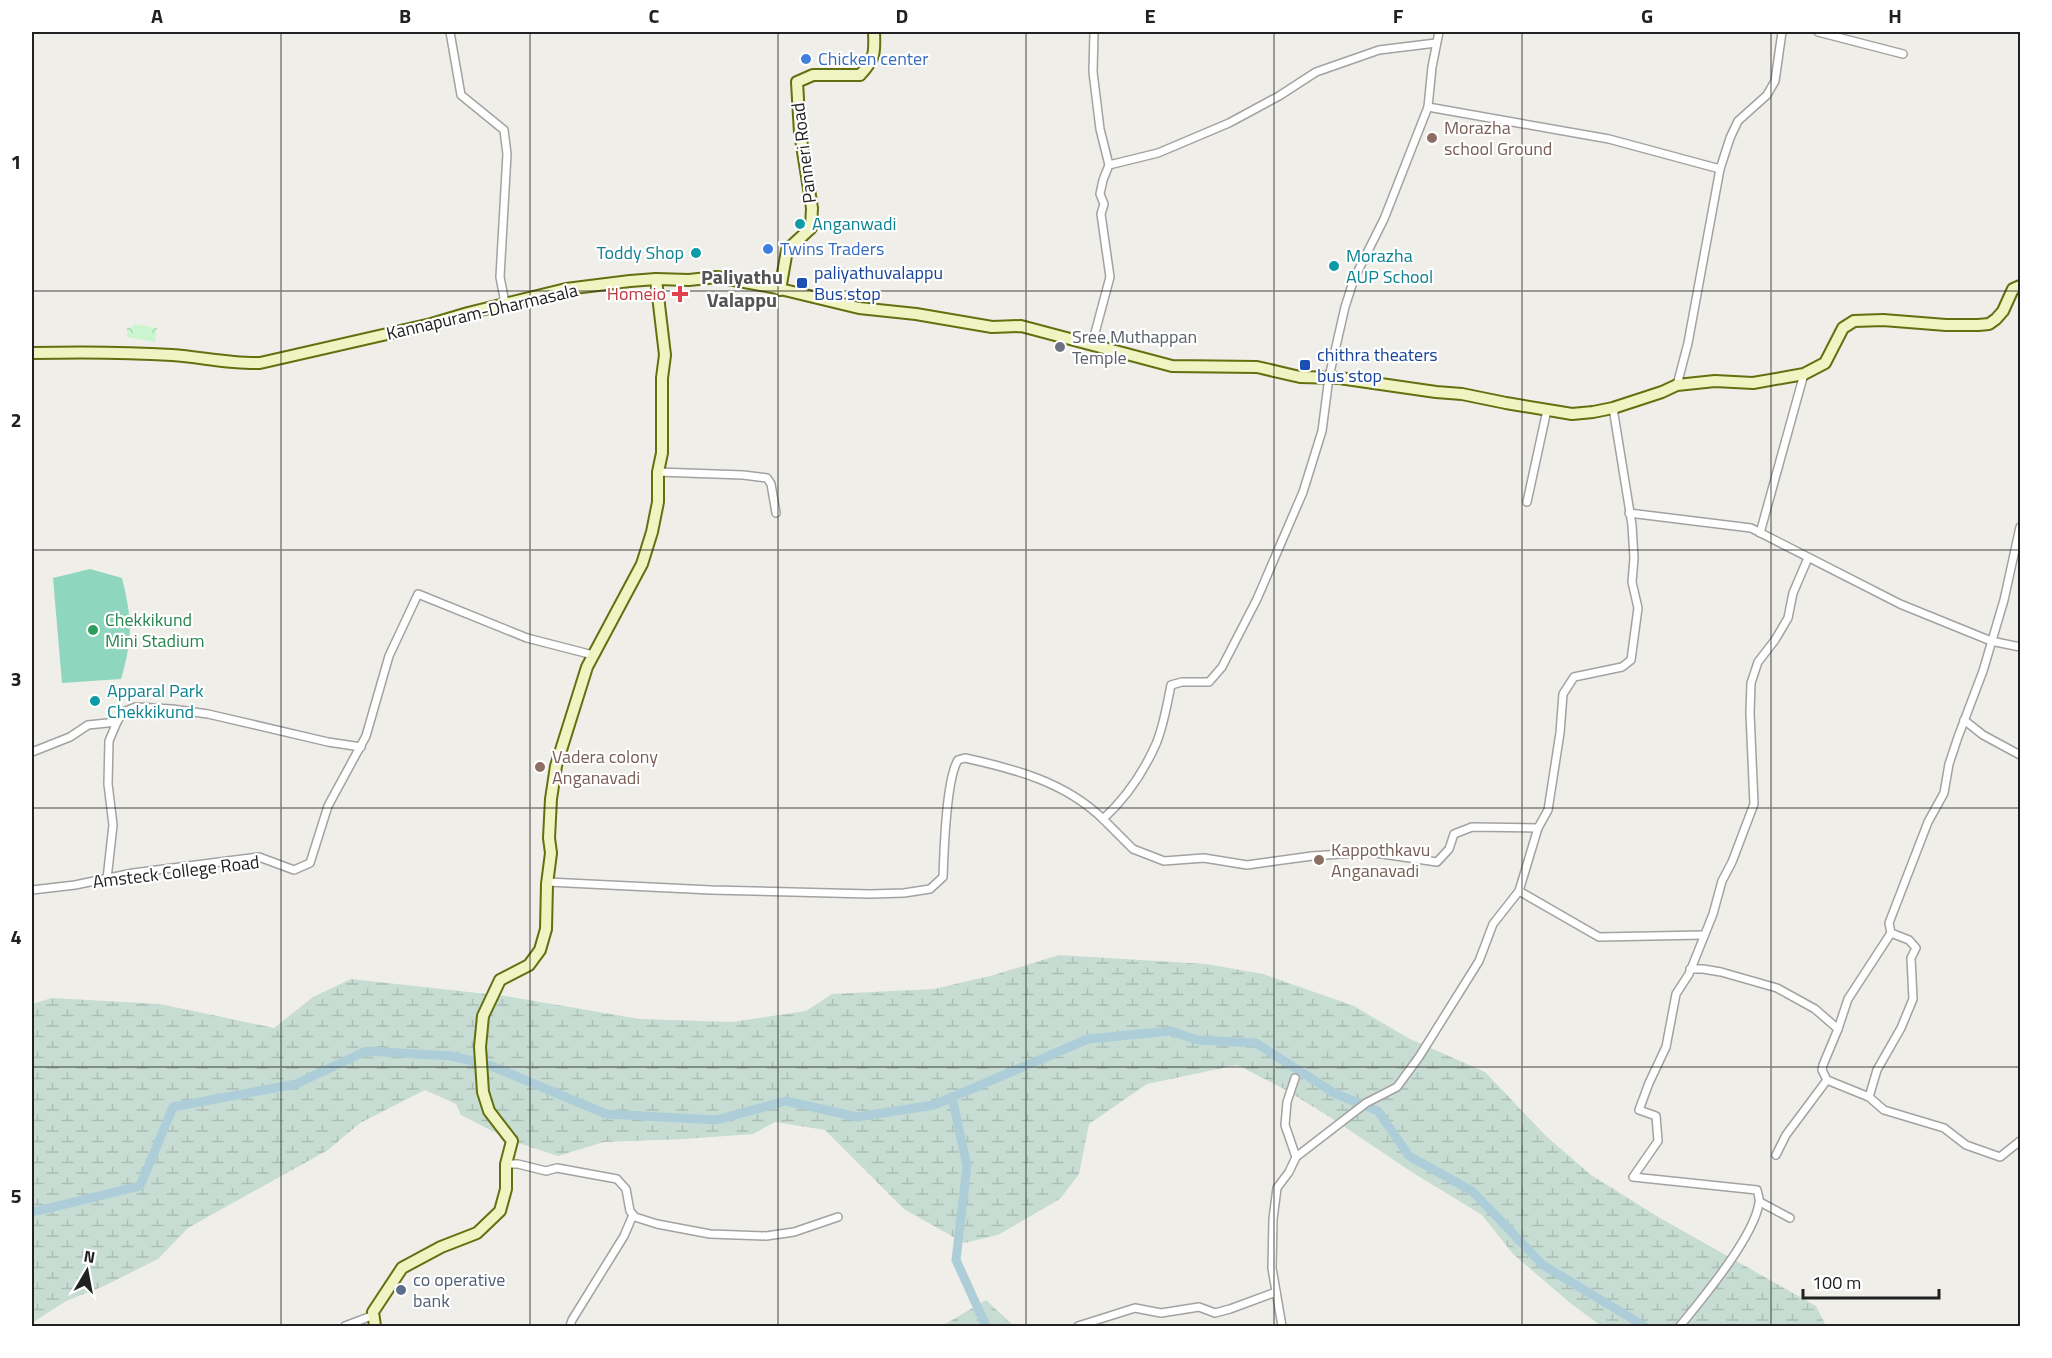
<svg xmlns="http://www.w3.org/2000/svg" width="2052" height="1358" viewBox="0 0 2052 1358" font-family="'Titillium Web',sans-serif">
<style>
.wetland{fill:url(#wetland-marsh)}
.park{fill:url(#park-crowns)}
.pitch{fill:#8ed7be}
.lines{fill:none;stroke-linecap:round;stroke-linejoin:round}
.canal{stroke:#adced9;stroke-width:9}
.minor-casing{stroke:#a2a2a2;stroke-width:10}
.secondary-casing{stroke:#62700f;stroke-width:14}
.minor{stroke:#fff;stroke-width:7}
.secondary{stroke:#f0f4c2;stroke-width:10}
.grid{fill:none;stroke:#212121;stroke-width:1.5;stroke-opacity:0.55}
.shop-dot{fill:#3f7fe0;stroke:#fff;stroke-width:2}
.education-dot{fill:#8d6e63;stroke:#fff;stroke-width:2}
.culture-dot{fill:#0f9aa8;stroke:#fff;stroke-width:2}
.transit-dot{fill:#1a4fb4;stroke:#fff;stroke-width:2}
.health-dot{fill:#e0444e;stroke:#fff;stroke-width:2}
.worship-dot{fill:#6b7280;stroke:#fff;stroke-width:2}
.leisure-dot{fill:#2e9e5b;stroke:#fff;stroke-width:2}
.service-dot{fill:#5c6f8a;stroke:#fff;stroke-width:2}
.labels{text-anchor:middle;stroke-width:4.5;stroke-linejoin:round;paint-order:stroke}
.shop-label{font-size:18px;fill:#366cbe;stroke:#fff;text-anchor:start}
.education-label{font-size:18px;fill:#785e54;stroke:#fff;text-anchor:start}
.street-label{font-size:18px;fill:#212121;stroke:#fff}
.culture-label{font-size:18px;fill:#0d838f;stroke:#fff;text-anchor:start}
.transit-label{font-size:18px;fill:#164399;stroke:#fff;text-anchor:start}
.health-label{font-size:18px;fill:#be3a42;stroke:#fff;text-anchor:end}
.worship-label{font-size:18px;fill:#5b616d;stroke:#fff;text-anchor:start}
.leisure-label{font-size:18px;fill:#27864d;stroke:#fff;text-anchor:start}
.service-label{font-size:18px;fill:#4e5e75;stroke:#fff;text-anchor:start}
.neighbourhood-label{font-size:20px;font-weight:bold;fill:#545454;stroke:#fff}
.neatline{fill:none;stroke:#212121;stroke-width:2}
.grid-label{font-size:20px;text-anchor:middle;font-weight:bold;fill:#212121}
</style>
<defs>
<pattern id="wetland-marsh" width="20" height="14" patternUnits="userSpaceOnUse" patternTransform="scale(1.5)"><rect width="20" height="14" fill="#c7ddd3"/><path d="M1 5h8M5 5V1M11 12h8M15 12V8" fill="none" stroke="#abbdb5"/></pattern>
<pattern id="park-crowns" width="20" height="18" patternUnits="userSpaceOnUse" patternTransform="scale(1.5)"><rect width="20" height="18" fill="#caf5cf"/><path d="M2 6a3 3 0 1 1 6 0M12 15a3 3 0 1 1 6 0" fill="none" stroke="#add2b1"/></pattern>
</defs>
<rect width="100%" height="100%" fill="#f0eee8"/>
<g class="wetland">
<path d="M1059,955L1206,964L1263,974L1354,1006L1408,1038L1485,1072L1546,1136L1591,1175L1660,1218L1816,1306L1826,1326H1601L1569,1302L1513,1254L1482,1215L1410,1171L1333,1119L1286,1090L1237,1065L1147,1084L1089,1124L1079,1174L1060,1199L998,1235L964,1243L904,1209L825,1130L775,1122L753,1134L684,1139L604,1142L558,1156L512,1141L461,1115L456,1104L425,1090L360,1123L328,1150L188,1228L158,1259L104,1286L66,1301L32,1323V1004L52,998L160,1004L274,1028L313,997L351,979L505,996L640,1019L732,1022L806,1011L832,994L934,989L994,975Z"/>
<path d="M986,1300L1014,1326H942Z"/>
</g>
<path class="park" d="M134,324L157,328L155,342L127,337V328L133,327Z"/>
<path class="pitch" d="M90,569L122,578C132,619 133,638 121,679L62,683L53,578Z"/>
<g class="lines">
<g class="canal">
<path d="M489,1065L606,1114L716,1120L786,1101L857,1117L934,1105L1088,1039L1171,1031L1197,1040L1256,1043L1334,1093L1378,1111L1409,1156L1472,1191L1543,1265L1644,1326"/>
<path d="M952,1097L967,1166L956,1260L986,1326"/>
<path d="M32,1212L140,1186L173,1107L296,1084L366,1051L451,1056L473,1061"/>
</g>
<g class="minor-casing">
<g id="minor">
<path d="M450,32L461,95L504,130L507,154L500,277L505,303"/>
<path d="M1818,32L1903,54"/>
<path d="M1428,107L1609,139L1720,169"/>
<path d="M1109,165L1158,153L1229,123L1279,96L1316,72L1379,50L1436,43"/>
<path d="M1092,344L1110,277L1101,214L1104,204L1100,194L1103,180L1109,165L1100,129L1093,72L1094,32"/>
<path d="M1677,385L1688,343L1720,169L1730,138L1738,121L1767,95L1775,81L1782,32"/>
<path d="M658,472L743,475L767,478L771,484L776,513"/>
<path d="M1527,502L1547,410"/>
<path d="M1629,513L1751,528L1900,604L1991,641L2020,647"/>
<path d="M2020,527L2004,600L1983,671L1958,737L1949,764L1944,793L1928,822L1889,923L1891,933L1909,940L1916,948L1911,958L1913,999L1901,1028L1877,1070L1869,1097L1884,1110L1944,1128L1966,1145L2000,1157L2020,1141"/>
<path d="M1760,533L1804,374"/>
<path d="M1964,720L1983,735L2020,755"/>
<path d="M32,752L70,737L88,725L117,722L123,712L136,707L172,709L208,714L328,742L361,747"/>
<path d="M1103,819L1133,849L1164,861L1204,858L1247,865L1312,856L1369,852L1437,862L1449,849L1454,834L1472,827L1538,828L1548,810L1560,733L1563,694L1574,677L1622,667L1631,660L1638,608L1632,582L1634,558L1632,525L1613,408"/>
<path d="M107,879L113,825L108,784L109,741L117,722"/>
<path d="M548,882L711,890L870,894L904,893L930,889L943,877C944,851 946,779 958,760L965,758C1015,769 1065,782 1103,819C1125,799 1144,771 1156,744C1164,725 1167,704 1171,685L1182,682H1209L1222,667L1257,599L1303,492L1322,431L1329,377L1345,307L1354,279L1384,219L1428,107L1432,67L1439,32"/>
<path d="M32,890L75,885L133,873L259,857L294,870L310,863L328,806L366,736L389,656L418,594L527,638L593,655"/>
<path d="M1519,891L1599,937L1704,935"/>
<path d="M1690,969H1703L1721,972L1777,988L1815,1009L1838,1029L1823,1065L1822,1070L1827,1080"/>
<path d="M1838,1029L1848,999L1891,933"/>
<path d="M1295,1078L1287,1102L1285,1125L1296,1157"/>
<path d="M1776,1155L1786,1135L1827,1080L1869,1097"/>
<path d="M506,1164H518L546,1171L557,1168L617,1179L626,1189L630,1211L635,1217L657,1224L710,1234L766,1236L794,1232L838,1217"/>
<path d="M1760,1202L1790,1218"/>
<path d="M345,1326L374,1315"/>
<path d="M570,1326L572,1320L624,1236L633,1215"/>
<path d="M1078,1326L1135,1308L1161,1313L1199,1307L1215,1313L1230,1309L1276,1292"/>
<path d="M1282,1326L1272,1268L1273,1219L1277,1188L1289,1172L1296,1157L1366,1103L1397,1087L1419,1057L1479,961L1493,924L1519,891L1538,828"/>
<path d="M1680,1326C1702,1299 1754,1237 1759,1203C1760,1199 1758,1194 1757,1190L1633,1177L1658,1141L1656,1116L1639,1110L1649,1083L1666,1047L1676,994L1689,974L1713,914L1722,881L1732,862L1754,804L1750,713L1751,683L1758,662L1775,640L1788,618L1793,593L1808,558"/>
</g>
</g>
<g class="secondary-casing">
<g id="secondary">
<path d="M780,290L787,250L811,228L812,208L800,133L797,82L813,75H860C875,59 875,53 874,32"/>
<path d="M32,353C78,352 125,352 172,355C201,357 230,364 260,363L431,324L468,313L566,289L630,281L656,279L689,280L717,277L772,287L859,308L916,314L992,327L1021,326L1172,366L1257,367L1300,377L1339,378L1436,392L1462,394L1506,403L1572,414L1593,412L1613,408L1662,392L1677,385L1715,381L1753,383L1804,374L1825,363L1843,328L1854,321L1883,320L1946,325H1978L1989,324L1996,319L2003,311L2013,289L2020,286"/>
<path d="M375,1326L373,1312L402,1268L441,1247L477,1233L500,1211L506,1189V1164L512,1141L489,1111L483,1092L480,1047L483,1016L500,980L529,965L540,950L546,929L547,884L551,853L549,838L551,799L556,766L587,667L642,564L652,532L658,502V472L662,453V378L665,355L656,279"/>
</g>
</g>
<use href="#minor" class="minor"/>
<use href="#secondary" class="secondary"/>
</g>
<path class="grid" d="M281,32V1326M530,32V1326M778,32V1326M1026,32V1326M1274,32V1326M1522,32V1326M1771,32V1326M32,291H2020M32,550H2020M32,808H2020M32,1067H2020"/>
<g class="shop-dot">
<circle cx="806" cy="59" r="6"/>
<circle cx="768" cy="249" r="6"/>
</g>
<g class="education-dot">
<circle cx="1432" cy="138" r="6"/>
<circle cx="540" cy="767" r="6"/>
<circle cx="1319" cy="860" r="6"/>
</g>
<g class="culture-dot">
<circle cx="800" cy="224" r="6"/>
<circle cx="696" cy="253" r="6"/>
<circle cx="1334" cy="266" r="6"/>
<circle cx="95" cy="701" r="6"/>
</g>
<g class="transit-dot">
<rect x="796" y="277" width="12" height="12" rx="3"/>
<rect x="1299" y="359" width="12" height="12" rx="3"/>
</g>
<path class="health-dot" d="M677 285h6v6h6v6h-6v6h-6v-6h-6v-6h6z"/>
<circle class="worship-dot" cx="1060" cy="347" r="6"/>
<circle class="leisure-dot" cx="93" cy="630" r="6"/>
<circle class="service-dot" cx="401" cy="1290" r="6"/>
<g class="labels">
<g class="shop-label">
<text x="818" y="65">Chicken center</text>
<text x="780" y="255">Twins Traders</text>
</g>
<g class="education-label">
<text x="1444" y="134">Morazha<tspan x="1444" dy="21">school Ground</tspan></text>
<text x="552" y="763">Vadera colony<tspan x="552" dy="21">Anganavadi</tspan></text>
<text x="1331" y="856">Kappothkavu<tspan x="1331" dy="21">Anganavadi</tspan></text>
</g>
<g class="street-label">
<text transform="translate(804 153) rotate(-97)" y="6">Panneri Road</text>
<text transform="translate(482 312) rotate(-13)" y="6">Kannapuram-Dharmasala</text>
<text transform="translate(176 872) rotate(-7)" y="6">Amsteck College Road</text>
</g>
<g class="culture-label">
<text x="812" y="230">Anganwadi</text>
<text x="684" y="259" text-anchor="end">Toddy Shop</text>
<text x="1346" y="262">Morazha<tspan x="1346" dy="21">AUP School</tspan></text>
<text x="107" y="697">Apparal Park<tspan x="107" dy="21">Chekkikund</tspan></text>
</g>
<g class="transit-label">
<text x="814" y="279">paliyathuvalappu<tspan x="814" dy="21">Bus stop</tspan></text>
<text x="1317" y="361">chithra theaters<tspan x="1317" dy="21">bus stop</tspan></text>
</g>
<g class="health-label">
<text x="666" y="300">Homeio</text>
</g>
<g class="worship-label">
<text x="1072" y="343">Sree Muthappan<tspan x="1072" dy="21">Temple</tspan></text>
</g>
<g class="leisure-label">
<text x="105" y="626">Chekkikund<tspan x="105" dy="21">Mini Stadium</tspan></text>
</g>
<g class="service-label">
<text x="413" y="1286">co operative<tspan x="413" dy="21">bank</tspan></text>
</g>
<g class="neighbourhood-label">
<text x="742" y="284">Paliyathu<tspan x="742" dy="23">Valappu</tspan></text>
</g>
</g>
<rect width="2052" height="1358" fill="none" stroke="#ffffff" stroke-width="66"/>
<g transform="translate(87 1271) rotate(10)" stroke="#ffffff" stroke-width="4.5" paint-order="stroke">
<path d="M0-4.5L10 22L0 15L-10 22Z" fill="#212121"/>
<text y="-9" font-size="16" font-weight="bold" text-anchor="middle" fill="#212121">N</text>
</g>
<path d="M1803 1289v9h136v-9" fill="none" stroke="#212121" stroke-width="3"/>
<text x="1812" y="1289" font-size="18" fill="#212121" stroke="#ffffff" stroke-width="4.5" paint-order="stroke">100 m</text>
<rect x="33" y="33" width="1986" height="1292" class="neatline"/>
<g class="grid-label">
<text x="157" y="23">A</text>
<text x="405" y="23">B</text>
<text x="654" y="23">C</text>
<text x="902" y="23">D</text>
<text x="1150" y="23">E</text>
<text x="1398" y="23">F</text>
<text x="1647" y="23">G</text>
<text x="1895" y="23">H</text>
<text x="16" y="169">1</text>
<text x="16" y="427">2</text>
<text x="16" y="686">3</text>
<text x="16" y="944">4</text>
<text x="16" y="1203">5</text>
</g>
</svg>
